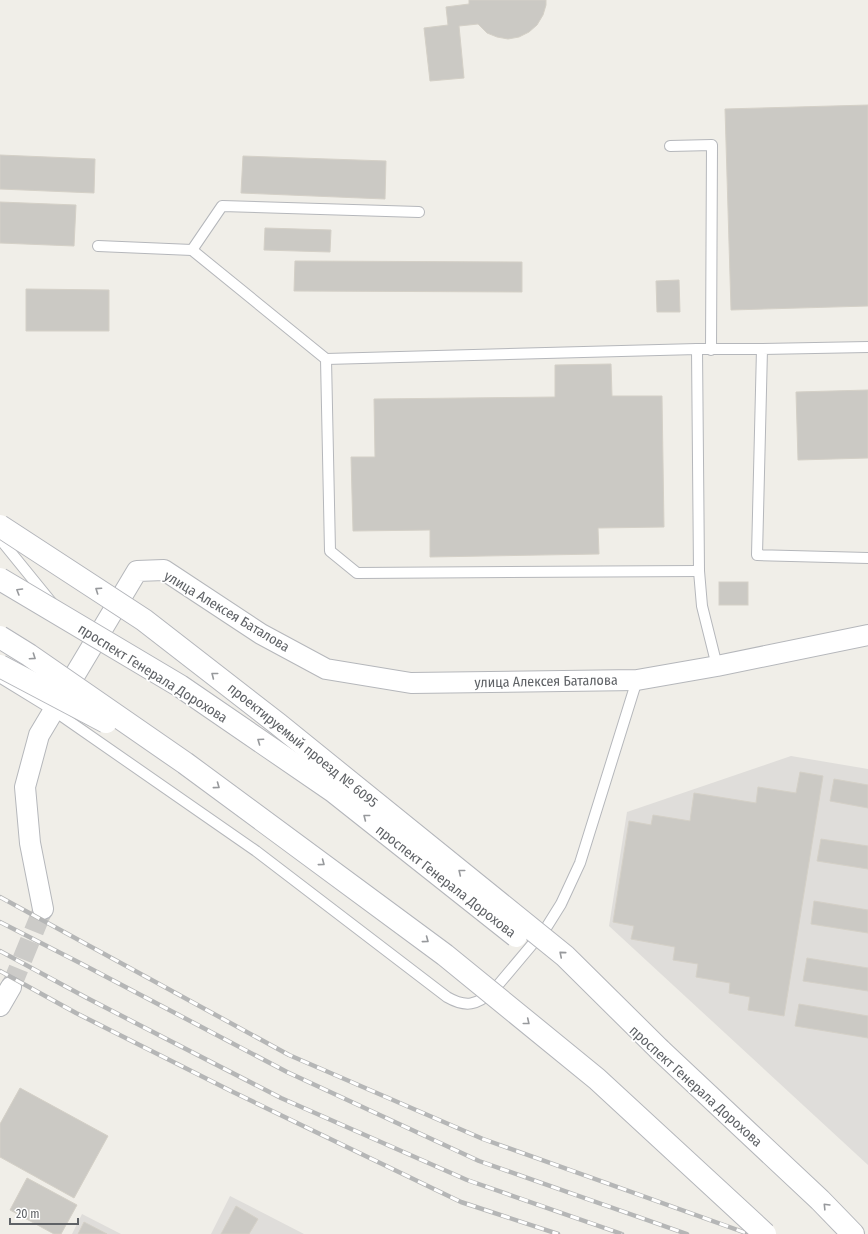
<svg xmlns="http://www.w3.org/2000/svg" width="868" height="1234" viewBox="0 0 868 1234" font-family="'Fira Sans Condensed',sans-serif">
<style>
.industrial{fill:#dfddda}
.building{fill:#cbc9c4;stroke:#d4d0c7}
.lines{fill:none;stroke-linecap:round;stroke-linejoin:round}
.street-tunnel{stroke:#cccbc8;stroke-width:20;stroke-dasharray:20 10;stroke-linecap:butt}
.lane-casing{stroke:#b5b7bb;stroke-width:12}
.street-casing{stroke:#b5b7bb;stroke-width:22}
.secondary-casing{stroke:#b4b6bb;stroke-width:24}
.lane{stroke:#fff;stroke-width:10}
.street{stroke:#fff;stroke-width:20}
.secondary{stroke:#fff;stroke-width:22}
.rail-casing{stroke:#b5b6b6;stroke-width:4.5}
.rail{stroke:#fff;stroke-width:3;stroke-dasharray:9;stroke-linecap:butt}
.secondary-bridge-casing{stroke:#b4b6bb;stroke-width:24;stroke-linecap:butt}
.secondary-bridge{stroke:#fff;stroke-width:22}
.oneway{stroke:#97999c}
.labels{text-anchor:middle;stroke-width:3.5;stroke-linejoin:round;paint-order:stroke}
.street-label{font-size:14px;fill:#5f6266;stroke:#fff}
</style>
<rect width="100%" height="100%" fill="#f0eee8"/>
<g class="industrial">
<path d="M791,756L868,769V1165L609,926L627,812Z"/>
<path d="M230,1196L304,1234H211Z"/>
<path d="M82,1214L121,1234H72Z"/>
</g>
<g class="building">
<path d="M469,0H546V5L543,15L537,25L529,32L519,37L508,39L497,37L487,33L478,24L459,26L464,78L430,81L424,28L448,25L446,7L469,4Z"/>
<path d="M868,105V306L731,310L725,109Z"/>
<path d="M0,155L95,159L94,193L0,189Z"/>
<path d="M243,156L386,161L385,199L241,193Z"/>
<path d="M0,202L76,205L74,246L0,243Z"/>
<path d="M265,228L331,230L330,252L264,250Z"/>
<path d="M295,261L522,262V292L294,291Z"/>
<path d="M679,280L680,312H657L656,281Z"/>
<path d="M26,289L109,290V331H26Z"/>
<path d="M611,364L612,396H662L664,527L598,528L599,554L430,557V530L353,531L351,457H375L374,399L555,397V365Z"/>
<path d="M868,390V458L798,460L796,392Z"/>
<rect x="719" y="582" width="29" height="23"/>
<path d="M800,772L823,776L784,1016L748,1010L750,997L729,993L730,983L696,977L698,964L673,960L675,947L631,939L634,926L613,922L629,821L651,825L653,815L690,821L694,793L756,803L758,787L796,793Z"/>
<path d="M834,779L868,785V808L830,801Z"/>
<path d="M821,839L868,846V869L817,861Z"/>
<path d="M814,901L868,910V933L811,924Z"/>
<path d="M807,958L868,968V991L803,981Z"/>
<path d="M799,1004L868,1016V1038L795,1026Z"/>
<path d="M20,1088L108,1136L74,1198L0,1157V1124Z"/>
<path d="M27,1178L77,1205L61,1234H54L10,1210Z"/>
<path d="M236,1206L258,1219L249,1234H221Z"/>
<path d="M84,1222L107,1234H78Z"/>
</g>
<g class="lines">
<path class="street-tunnel" d="M11,987L43,909"/>
<g class="lane-casing">
<g id="lane">
<path d="M670,146L712,145L711,350"/>
<path d="M98,246L192,250L326,359L330,551L357,573L699,571"/>
<path d="M192,250L222,206L419,212"/>
<path d="M868,347L762,349L757,555L868,558"/>
<path d="M697,349H762"/>
<path d="M326,359L697,349L699,571L702,606L717,666"/>
<path d="M0,539L52,603"/>
<path d="M1,678L53,710L256,851L447,997C466,1008 477,1005 493,991L546,928L561,904L580,863L637,680"/>
</g>
</g>
<g class="street-casing">
<g id="street">
<path d="M43,909L30,843L25,787L39,735L137,571L164,570L261,634L326,669L411,683L637,680L717,666L868,635"/>
<path d="M0,1006L11,987"/>
</g>
</g>
<g class="secondary-casing">
<path id="secondary" d="M660,1050L820,1200L853,1234"/>
</g>
<use href="#lane" class="lane"/>
<use href="#street" class="street"/>
<use href="#secondary" class="secondary"/>
<g class="rail-casing">
<g id="rail">
<path d="M0,897L289,1055L483,1139L749,1234"/>
<path d="M0,922L80,963L287,1072L479,1161L687,1234"/>
<path d="M0,951L87,998L281,1098L467,1180L622,1234"/>
<path d="M0,971L76,1013L233,1092L461,1202L558,1234"/>
</g>
</g>
<use href="#rail" class="rail"/>
<g class="secondary-bridge-casing">
<g id="secondary-bridge">
<path d="M0,526L144,620L278,724L565,956L660,1050"/>
<path d="M0,579L180,686L333,791L516,936"/>
<path d="M0,637L29,655L185,763L445,955L597,1079L765,1234"/>
<path d="M0,666L106,722"/>
</g>
</g>
<use href="#secondary-bridge" class="secondary-bridge"/>
</g>
<defs><path id="oneway-chevron" d="M-2-3.5L2.5 0L-2 3.5" fill="none" stroke-width="1.6" stroke-linecap="round" stroke-linejoin="round"/></defs>
<g class="oneway">
<use href="#oneway-chevron" transform="translate(98 590) rotate(-146)"/>
<use href="#oneway-chevron" transform="translate(19 591) rotate(-149)"/>
<use href="#oneway-chevron" transform="translate(33 657) rotate(34)"/>
<use href="#oneway-chevron" transform="translate(214 675) rotate(-142)"/>
<use href="#oneway-chevron" transform="translate(260 741) rotate(-145)"/>
<use href="#oneway-chevron" transform="translate(217 786) rotate(36)"/>
<use href="#oneway-chevron" transform="translate(366 817) rotate(-142)"/>
<use href="#oneway-chevron" transform="translate(322 863) rotate(37)"/>
<use href="#oneway-chevron" transform="translate(461 872) rotate(-141)"/>
<use href="#oneway-chevron" transform="translate(426 940) rotate(37)"/>
<use href="#oneway-chevron" transform="translate(562 954) rotate(-140)"/>
<use href="#oneway-chevron" transform="translate(527 1022) rotate(39)"/>
<use href="#oneway-chevron" transform="translate(826 1206) rotate(-134)"/>
</g>
<g class="labels">
<g class="street-label">
<text transform="translate(227 611) rotate(31)" y="5">улица Алексея Баталова</text>
<text transform="translate(153 673) rotate(32)" y="5">проспект Генерала Дорохова</text>
<text transform="translate(546 681) rotate(-1)" y="5">улица Алексея Баталова</text>
<text transform="translate(303 745) rotate(39)" y="5">проектируемый проезд № 6095</text>
<text transform="translate(446 881) rotate(38)" y="5">проспект Генерала Дорохова</text>
<text transform="translate(696 1086) rotate(42)" y="5">проспект Генерала Дорохова</text>
</g>
</g>
<path d="M10 1218v6h68v-6" fill="none" stroke="#5f6266" stroke-width="2"/>
<text x="16" y="1218" font-size="12" fill="#5f6266" stroke="#ffffff" stroke-width="3" paint-order="stroke">20 m</text>
</svg>
